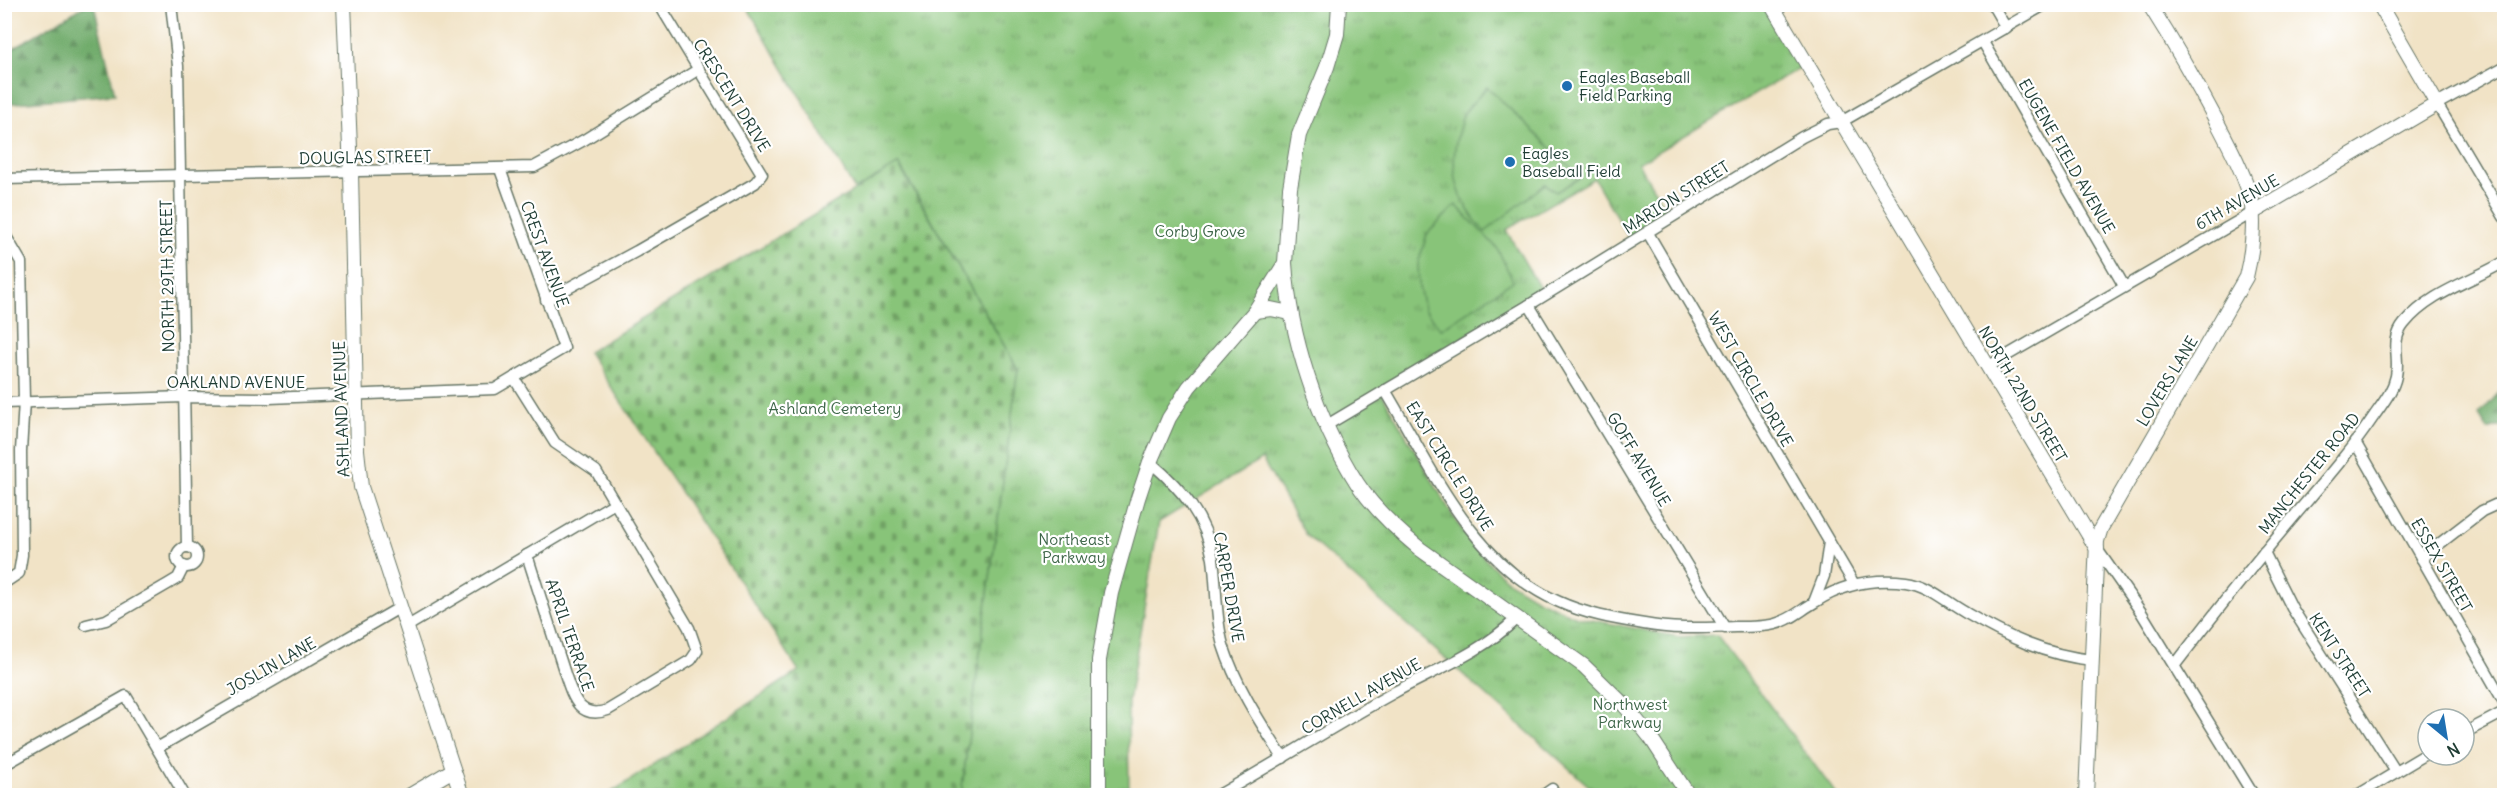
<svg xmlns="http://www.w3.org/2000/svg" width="2509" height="800" viewBox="0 0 2509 800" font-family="Delius,sans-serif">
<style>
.forest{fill:url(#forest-firs);stroke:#46744e;stroke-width:1.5}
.cemetery{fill:url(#cemetery-stones);stroke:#548056;stroke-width:1.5}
.park{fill:url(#park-tufts);stroke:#548056;stroke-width:1.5}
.pitch{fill:#88c479;stroke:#548056;stroke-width:1.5}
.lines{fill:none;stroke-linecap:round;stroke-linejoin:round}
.minor-casing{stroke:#687767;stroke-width:13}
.tertiary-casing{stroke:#687767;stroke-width:16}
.minor{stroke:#fff;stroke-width:10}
.tertiary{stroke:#fff;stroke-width:14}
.poi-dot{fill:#1f6fb2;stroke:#fff;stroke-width:2}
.labels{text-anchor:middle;stroke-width:4.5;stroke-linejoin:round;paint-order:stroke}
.poi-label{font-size:16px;fill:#1f3d34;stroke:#fff;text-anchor:start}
.street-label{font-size:16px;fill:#1f3d34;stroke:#fff}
.park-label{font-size:16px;fill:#3e6649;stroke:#fff}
</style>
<defs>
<pattern id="forest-firs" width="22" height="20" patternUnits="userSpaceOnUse" patternTransform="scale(1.5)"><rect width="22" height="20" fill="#6eaa69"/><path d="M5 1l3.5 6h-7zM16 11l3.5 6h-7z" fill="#5a8c57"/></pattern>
<pattern id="cemetery-stones" width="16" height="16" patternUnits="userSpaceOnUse" patternTransform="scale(1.5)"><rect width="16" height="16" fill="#88c479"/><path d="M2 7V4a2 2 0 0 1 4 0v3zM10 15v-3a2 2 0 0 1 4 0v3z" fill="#6fa064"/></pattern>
<pattern id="park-tufts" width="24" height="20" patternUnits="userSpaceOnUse" patternTransform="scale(1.5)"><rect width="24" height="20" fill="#88c479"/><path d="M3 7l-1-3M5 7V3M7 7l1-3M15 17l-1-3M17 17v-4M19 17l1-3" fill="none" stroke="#6fa064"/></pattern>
</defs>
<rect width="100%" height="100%" fill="#fff"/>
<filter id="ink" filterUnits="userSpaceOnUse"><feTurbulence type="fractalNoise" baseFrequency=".0167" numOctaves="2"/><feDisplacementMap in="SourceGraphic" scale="12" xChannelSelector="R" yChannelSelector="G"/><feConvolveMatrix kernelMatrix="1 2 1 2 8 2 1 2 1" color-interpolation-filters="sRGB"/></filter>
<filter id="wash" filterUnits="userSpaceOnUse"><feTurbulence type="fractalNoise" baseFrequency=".008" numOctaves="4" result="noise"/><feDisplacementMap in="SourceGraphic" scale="24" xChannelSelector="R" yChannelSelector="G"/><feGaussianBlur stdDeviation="1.35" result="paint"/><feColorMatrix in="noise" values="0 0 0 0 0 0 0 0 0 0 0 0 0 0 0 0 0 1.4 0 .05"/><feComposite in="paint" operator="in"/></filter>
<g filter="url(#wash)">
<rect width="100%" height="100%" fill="#f1e3c6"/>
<g class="forest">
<path d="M86,5H94L115,94L5,104V53Z"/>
<path d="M2504,387V425L2488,430L2479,415Z"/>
</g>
<path class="cemetery" d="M898,164L1018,369L961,795H607L799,671L588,352Z"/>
<path class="park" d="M746,5H1764L1801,67L1638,163L1669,214L1629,238L1594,178L1506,230L1541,290L1379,389L1457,523L1485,559L1509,582L1537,599L1577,617L1679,637L1717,635L1837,795H1599L1306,535L1262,459L1159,522L1128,701L1129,795H961L1018,369L899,164L855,190Z"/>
<g class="pitch">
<path d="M1487,87L1581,177L1556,192L1545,184L1485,232C1458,203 1448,172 1458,133C1460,128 1461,120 1463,115C1469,105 1480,96 1487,87Z"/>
<path d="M1456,205L1497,248L1513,281L1441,329L1424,309L1419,287L1418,264L1427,234Z"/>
</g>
</g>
<g filter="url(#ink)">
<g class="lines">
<g class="minor-casing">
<g id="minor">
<path d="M171,4L178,66L187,547"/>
<path d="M1992,4L2006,28"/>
<path d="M1983,42L2124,286"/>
<path d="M2504,67L2437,104L2504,217"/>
<path d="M4,179L534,167L584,140L699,69"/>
<path d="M4,233L21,262L24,401L21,451L22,555L19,573L4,583"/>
<path d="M1648,233L1854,584"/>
<path d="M546,300L637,251L755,183L762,174L659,4"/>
<path d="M1529,305L1725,628"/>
<path d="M1987,367L2252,213"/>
<path d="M514,378L555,443L596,471L689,628L697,651L691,660L608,710C580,720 573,698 566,677L527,555"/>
<path d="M1385,390C1431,466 1471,562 1557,601C1585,614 1614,619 1644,624C1675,630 1704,628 1735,627C1748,627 1763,627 1775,624C1791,620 1801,610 1815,602C1842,585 1874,578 1906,582C1929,585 1946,602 1966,613C2007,637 2045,655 2092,660"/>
<path d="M4,403L184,397L269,398L495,389L564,348L500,169"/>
<path d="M1327,425L1529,305L1802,137L1828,124L1841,122L2046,4"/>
<path d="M2355,442L2504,702"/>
<path d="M1150,462C1182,489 1206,517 1213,559C1217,588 1215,617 1223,645C1236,686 1260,722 1283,758"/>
<circle cx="187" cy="557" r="10"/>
<path d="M2097,549L2141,612L2254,796"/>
<path d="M2264,552L2292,608L2396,772"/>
<path d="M2421,558L2482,511L2504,501"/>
<path d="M1814,602L1824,576L1829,542"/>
<path d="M86,625L106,620L168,584L178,578L184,566"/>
<path d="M406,627L615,503"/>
<path d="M2175,665C2211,618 2248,571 2286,526C2316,490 2348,455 2374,416C2383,403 2393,391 2396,376C2400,357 2390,341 2404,324C2429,293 2472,281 2504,262"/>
<path d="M2464,733L2504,712"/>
<path d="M157,748L399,608"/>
<path d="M4,765L126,696L185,796"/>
<path d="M1217,796C1277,762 1335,725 1395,692C1437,669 1481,653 1516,619"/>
<path d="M1542,796L1552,789"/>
<path d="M2356,796L2428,753"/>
</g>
</g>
<g class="tertiary-casing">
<g id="tertiary">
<path d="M344,4L351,172L357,450L361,487L462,796"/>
<path d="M1771,4L2097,549"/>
<path d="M2252,213L2437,104L2379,4"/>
<path d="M1285,263C1290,337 1317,420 1357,483C1374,509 1397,530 1420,549L1584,666L1626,707L1651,738L1689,796"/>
<path d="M1255,311L1271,309L1290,313"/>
<path d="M409,796L453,770"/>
<path d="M1099,796V660L1111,593L1138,498L1150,462L1169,418L1189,387L1255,311L1285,263L1290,188L1299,135L1327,67L1337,34L1339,4"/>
<path d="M2086,796L2097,541L2101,528L2246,277C2252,253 2256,220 2250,195C2242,169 2228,143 2216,120C2195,80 2173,42 2149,4"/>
</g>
</g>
<use href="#minor" class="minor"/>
<use href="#tertiary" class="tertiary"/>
</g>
</g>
<g class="poi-dot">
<circle cx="1567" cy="86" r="6"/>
<circle cx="1510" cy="162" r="6"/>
</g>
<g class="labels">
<g class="poi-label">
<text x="1579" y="83">Eagles Baseball<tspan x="1579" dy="18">Field Parking</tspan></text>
<text x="1522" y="159">Eagles<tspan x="1522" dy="18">Baseball Field</tspan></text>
</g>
<g class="street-label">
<text transform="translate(732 95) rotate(58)" y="6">CRESCENT DRIVE</text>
<text transform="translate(2067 156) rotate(60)" y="6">EUGENE FIELD AVENUE</text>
<text transform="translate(365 157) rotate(-1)" y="6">DOUGLAS STREET</text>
<text transform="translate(1676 197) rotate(-32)" y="6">MARION STREET</text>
<text transform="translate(2237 202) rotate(-30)" y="6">6TH AVENUE</text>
<text transform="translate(545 254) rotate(70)" y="6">CREST AVENUE</text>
<text transform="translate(167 276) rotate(-91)" y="6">NORTH 29TH STREET</text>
<text transform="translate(1751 379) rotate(60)" y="6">WEST CIRCLE DRIVE</text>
<text transform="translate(2167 381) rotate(-59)" y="6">LOVERS LANE</text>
<text x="236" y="388">OAKLAND AVENUE</text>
<text transform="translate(2023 394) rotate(59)" y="6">NORTH 22ND STREET</text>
<text transform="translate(341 409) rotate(-92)" y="6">ASHLAND AVENUE</text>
<text transform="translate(1639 459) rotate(59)" y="6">GOFF AVENUE</text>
<text transform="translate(1450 466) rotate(58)" y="6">EAST CIRCLE DRIVE</text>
<text transform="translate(2309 473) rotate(-51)" y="6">MANCHESTER ROAD</text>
<text transform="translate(2442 565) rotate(60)" y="6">ESSEX STREET</text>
<text transform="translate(1229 587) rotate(80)" y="6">CARPER DRIVE</text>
<text transform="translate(570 635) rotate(71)" y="6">APRIL TERRACE</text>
<text transform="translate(2340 655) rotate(57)" y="6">KENT STREET</text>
<text transform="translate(271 666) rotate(-30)" y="6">JOSLIN LANE</text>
<text transform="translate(1361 696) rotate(-30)" y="6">CORNELL AVENUE</text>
</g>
<g class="park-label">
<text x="1200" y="237">Corby Grove</text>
<text x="835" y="414">Ashland Cemetery</text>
<text x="1074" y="545">Northeast<tspan x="1074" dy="18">Parkway</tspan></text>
<text x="1630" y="710">Northwest<tspan x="1630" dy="18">Parkway</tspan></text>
</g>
</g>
<rect width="2509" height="800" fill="none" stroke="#fff" stroke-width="24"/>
<g transform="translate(2446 737) rotate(150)"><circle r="28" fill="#ffffff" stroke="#a5b1ae" stroke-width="1.5"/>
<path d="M0-4.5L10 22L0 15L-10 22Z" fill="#1f6fb2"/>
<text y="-9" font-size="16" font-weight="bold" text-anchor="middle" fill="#1f3d34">N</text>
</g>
</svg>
